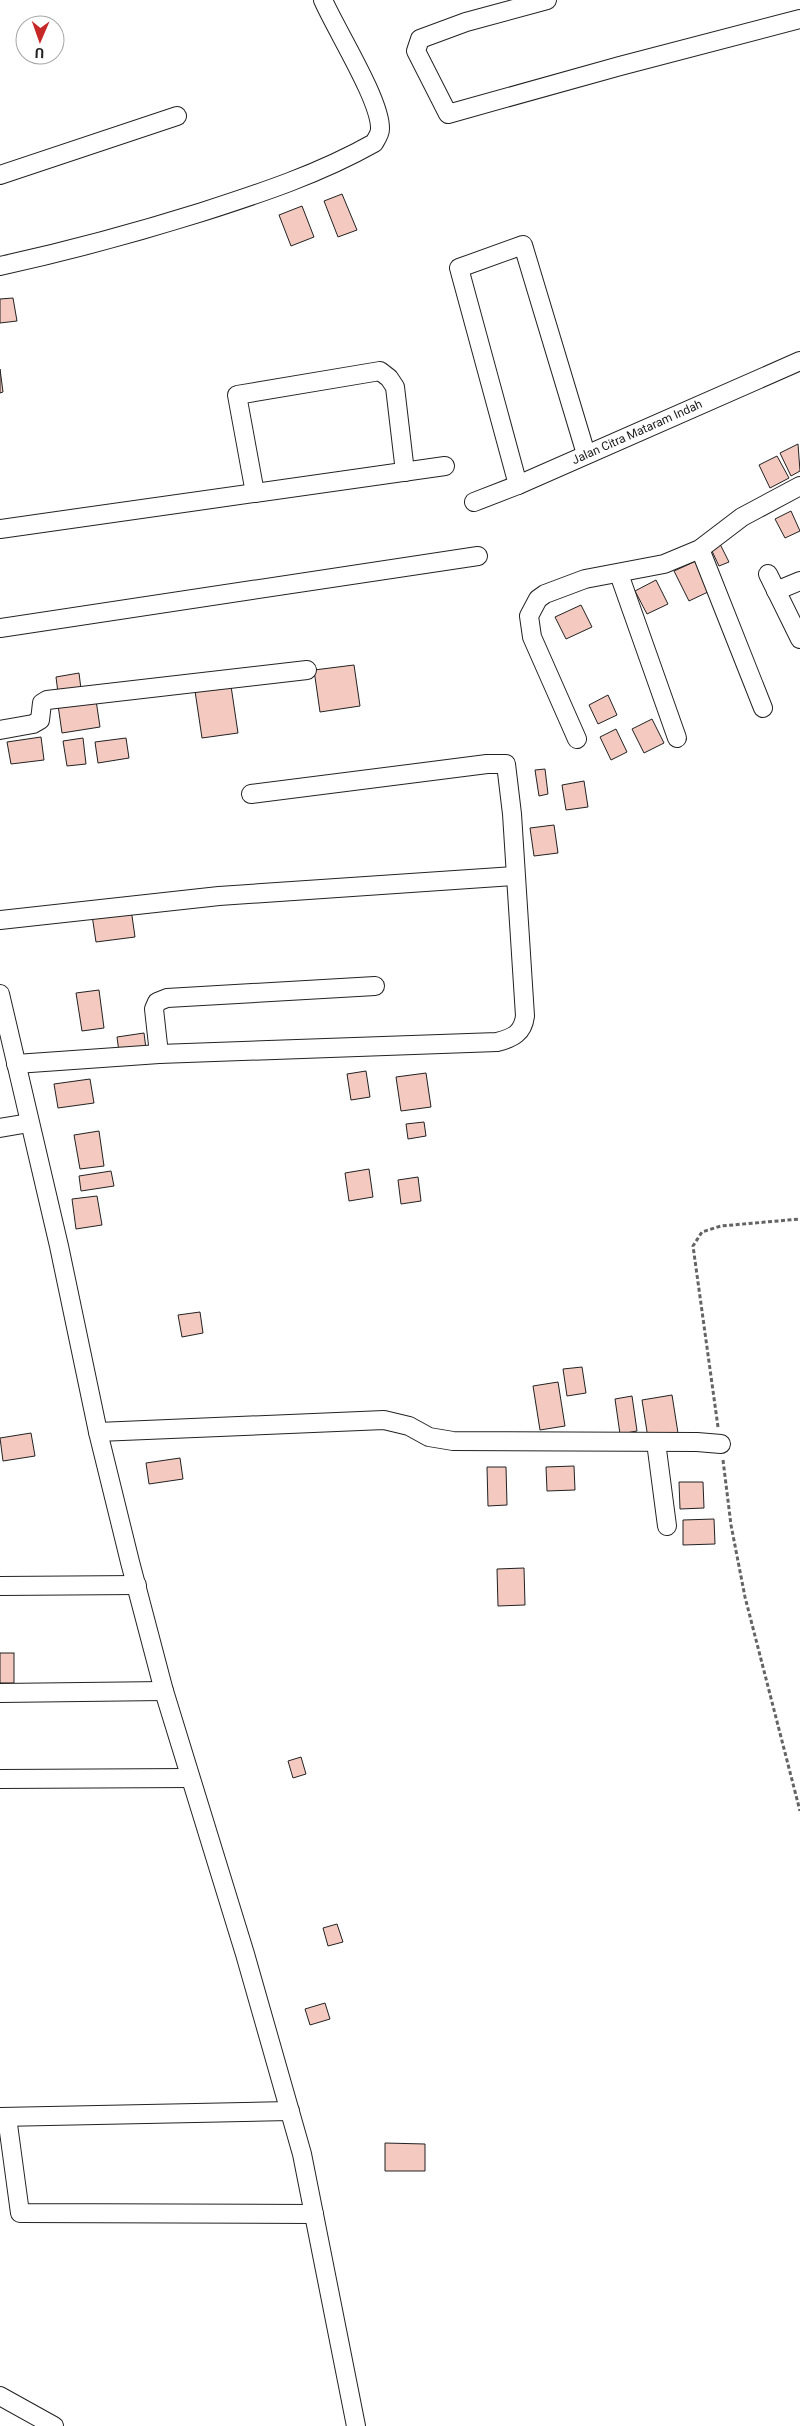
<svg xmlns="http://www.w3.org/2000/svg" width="800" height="2426" viewBox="0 0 800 2426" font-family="Roboto,sans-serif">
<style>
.building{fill:#f3c9c0;stroke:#222}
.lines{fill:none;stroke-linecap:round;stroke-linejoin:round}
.minor-casing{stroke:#222;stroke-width:20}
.path{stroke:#646464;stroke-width:3;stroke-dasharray:4 2.5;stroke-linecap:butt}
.minor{stroke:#fff;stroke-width:18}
.labels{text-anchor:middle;stroke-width:4;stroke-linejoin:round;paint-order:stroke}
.street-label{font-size:12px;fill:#222;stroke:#fff}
</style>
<rect width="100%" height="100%" fill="#fff"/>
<g class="building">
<path d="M342,194L357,230L338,237L324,201Z"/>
<path d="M302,206L314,237L291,246L279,215Z"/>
<path d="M13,298L17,321L0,323V299Z"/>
<path d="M0,369L3,392L0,393Z"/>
<path d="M798,444L800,471L791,476L780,453Z"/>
<path d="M777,456L789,478L770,488L759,465Z"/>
<path d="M791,511L800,531L785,538L775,519Z"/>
<path d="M720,544L729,562L719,566L711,549Z"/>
<path d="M696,561L710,591L689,601L674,571Z"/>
<path d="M656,580L668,604L647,614L635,591Z"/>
<path d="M581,605L592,627L566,639L555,617Z"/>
<path d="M354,665L360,706L320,712L314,670Z"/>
<path d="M79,673L81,689L58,693L56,677Z"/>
<path d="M231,686L238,733L202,738L195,691Z"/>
<path d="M608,695L617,715L598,724L589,705Z"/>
<path d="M96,700L100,727L62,733L58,705Z"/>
<path d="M652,719L664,743L644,753L632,729Z"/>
<path d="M616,729L627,752L611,760L600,737Z"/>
<path d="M41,737L44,760L11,764L7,742Z"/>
<path d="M83,738L86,764L67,766L63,741Z"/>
<path d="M126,738L129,758L98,763L95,742Z"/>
<path d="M545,769L548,794L539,796L535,770Z"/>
<path d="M584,781L588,807L566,810L562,785Z"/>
<path d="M554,825L558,853L534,856L530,828Z"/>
<path d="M131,909L135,937L96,942L92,915Z"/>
<path d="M99,990L104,1028L82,1031L76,993Z"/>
<path d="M144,1033L146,1049L119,1052L117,1037Z"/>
<path d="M366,1071L370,1097L351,1100L347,1074Z"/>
<path d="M426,1073L431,1107L401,1111L396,1077Z"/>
<path d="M90,1079L94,1103L58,1108L54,1084Z"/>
<path d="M424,1122L426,1136L408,1139L406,1124Z"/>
<path d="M99,1131L104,1166L80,1169L74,1135Z"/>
<path d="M369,1169L373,1197L349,1201L345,1173Z"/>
<path d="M111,1171L114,1186L81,1191L79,1176Z"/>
<path d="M418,1177L421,1201L401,1204L398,1180Z"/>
<path d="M97,1196L102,1225L76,1229L72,1199Z"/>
<path d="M200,1312L203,1333L182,1337L178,1315Z"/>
<path d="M582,1367L586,1393L567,1396L563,1369Z"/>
<path d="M558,1382L565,1426L540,1430L533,1386Z"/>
<path d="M672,1395L678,1433L648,1438L642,1400Z"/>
<path d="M632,1396L637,1431L620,1434L615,1399Z"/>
<path d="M31,1433L35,1456L3,1461L0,1438Z"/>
<path d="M180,1458L183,1479L149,1484L146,1463Z"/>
<path d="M574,1466L575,1490L547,1491L546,1467Z"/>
<path d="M487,1467H506L507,1505L488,1506Z"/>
<path d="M679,1482H703L704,1508L680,1509Z"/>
<path d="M714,1519L715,1544L683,1545V1520Z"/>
<path d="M524,1568L525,1605L498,1606L497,1569Z"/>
<rect x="0" y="1653" width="14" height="30"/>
<path d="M301,1757L306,1774L293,1778L288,1761Z"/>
<path d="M337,1924L343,1942L328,1946L323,1928Z"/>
<path d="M325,2003L330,2019L310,2025L305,2009Z"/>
<path d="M385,2143L425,2144V2171H385Z"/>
</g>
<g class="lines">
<g class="minor-casing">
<g id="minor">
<path d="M547,0L466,22L420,39L416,51L448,114L620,66L800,19"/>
<path d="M0,175L177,116"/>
<path d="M0,266C68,251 135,233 202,212C261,193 319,174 374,143C377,138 380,134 380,129C381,101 336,30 323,0"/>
<path d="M518,485L459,268L523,245L586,454"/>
<path d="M255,493L237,395L380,371L389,378L395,387L405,472"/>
<path d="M474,502L518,485L800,361"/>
<path d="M0,529L445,466"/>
<path d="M700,549L763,708"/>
<path d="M619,574L677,738"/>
<path d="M768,574L800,639"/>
<path d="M776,591L800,581"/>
<path d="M0,628L478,556"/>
<path d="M0,730L33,724L40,720L42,703L47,700L307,670"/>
<path d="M577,739L532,637L529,616L538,599L545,594L585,579L664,564L700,549L742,517L800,486"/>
<path d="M0,920L219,896L515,876"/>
<path d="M0,994L59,1246L98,1432L130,1562L164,1691L245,1954L302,2154L356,2426"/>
<path d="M159,1054L154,1009L157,1002L167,998L375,986"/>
<path d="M16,1064L159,1054L497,1042C513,1038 523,1033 525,1016L512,814L506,764H487L251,794"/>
<path d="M0,1128L29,1123"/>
<path d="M98,1432L384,1420L409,1426L429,1437L453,1441L697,1442L721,1444"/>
<path d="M656,1442L667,1526"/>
<path d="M0,1586L137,1585"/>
<path d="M0,1693L164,1691"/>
<path d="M0,1779L190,1778"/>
<path d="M0,2117L290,2111"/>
<path d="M7,2117L20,2213L314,2214"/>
<path d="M0,2396L54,2426"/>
</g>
</g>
<g class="path">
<path d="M718,1427L693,1246L702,1232L721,1226L800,1219"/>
<path d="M723,1460L731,1525L745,1597L800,1811"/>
</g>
<use href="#minor" class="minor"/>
</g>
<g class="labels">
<g class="street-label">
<text transform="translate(637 432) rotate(-24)" y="4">Jalan Citra Mataram Indah</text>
</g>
</g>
<g transform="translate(40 40) rotate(182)"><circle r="24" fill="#ffffff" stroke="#a7a7a7"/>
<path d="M0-4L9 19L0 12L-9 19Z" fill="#c62828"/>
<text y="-8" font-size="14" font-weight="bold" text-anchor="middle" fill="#222222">U</text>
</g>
</svg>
